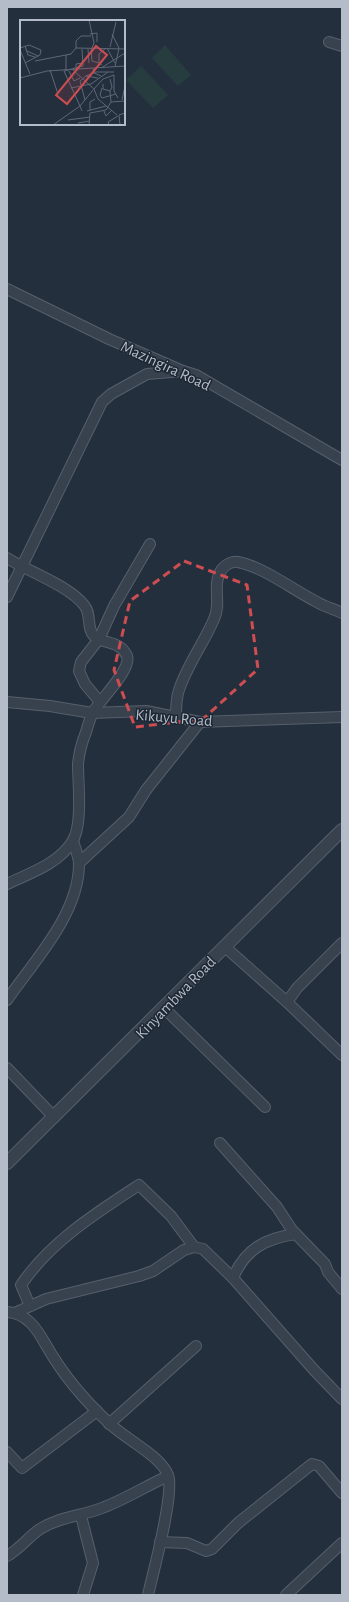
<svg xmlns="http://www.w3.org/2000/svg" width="349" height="1602" viewBox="0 0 349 1602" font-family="'Alegreya Sans',sans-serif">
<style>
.green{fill:#263c3f}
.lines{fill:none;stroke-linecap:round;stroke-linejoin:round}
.minor-casing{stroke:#565f6c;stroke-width:12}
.tertiary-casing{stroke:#565f6c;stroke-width:14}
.minor{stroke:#38414e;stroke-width:10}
.tertiary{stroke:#38414e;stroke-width:12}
.marked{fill:none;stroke:#ce4d50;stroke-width:3;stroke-dasharray:8 5;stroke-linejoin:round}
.labels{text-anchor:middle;stroke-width:3;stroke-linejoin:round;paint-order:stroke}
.street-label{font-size:16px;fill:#b4bcc9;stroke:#1d2633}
.inset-road{fill:none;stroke:#5e6776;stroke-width:1}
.view{fill:#ce4d50;fill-opacity:0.15;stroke:#ce4d50;stroke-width:2}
.inset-edge{fill:none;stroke:#b4bcc9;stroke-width:2}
</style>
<rect width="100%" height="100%" fill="#242f3e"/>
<g class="green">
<path d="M165,45L191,75L178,86L152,58Z"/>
<path d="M141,66L168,95L153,108L126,80Z"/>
</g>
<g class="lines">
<g class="minor-casing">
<g id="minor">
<path d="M329,42L342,46"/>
<path d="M7,289L109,339L183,371L196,375L342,460"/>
<path d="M7,558C29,572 68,585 84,605C92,614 86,628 94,636C105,645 120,640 127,656C132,669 100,700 93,712C90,718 88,725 86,732C82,742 79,753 78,764C78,783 83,826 72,842C58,864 30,873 7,884"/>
<path d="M7,597L102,402L111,394L147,374L183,371"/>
<path d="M7,702L50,706L92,713L146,711L200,722L342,717"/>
<path d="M100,702L85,684L79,671L81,662L99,639L114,606L150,544"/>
<path d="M176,717C176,708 176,698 179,690C187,665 204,643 214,619C222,603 211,584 222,569C225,565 232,561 238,562C264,567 293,590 317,602C325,607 334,609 342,613"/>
<path d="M79,863L129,817L146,790L200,722"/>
<path d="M224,946L287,1002L342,1055"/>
<path d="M7,1000C34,961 79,914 79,864C79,857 75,848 73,841"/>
<path d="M287,1002L297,988L342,943"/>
<path d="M164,1008L265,1107"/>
<path d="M7,1068L54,1117"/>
<path d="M220,1143L277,1207L292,1230L325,1264L328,1272L342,1289"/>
<path d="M233,1278C245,1249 266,1238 296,1234"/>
<path d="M30,1306L21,1285C50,1242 96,1213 139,1185L171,1216L194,1247"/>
<path d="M7,1312C27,1313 37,1329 46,1345C63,1375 84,1400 109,1423C125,1439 160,1455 168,1475C175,1492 153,1573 148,1595"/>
<path d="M17,1312L46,1299L139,1276L153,1271L184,1250L194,1247L203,1249L233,1278L314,1370L342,1399"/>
<path d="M109,1424L196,1346"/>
<path d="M7,1452L22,1468L97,1411"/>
<path d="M81,1516L93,1563L83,1595"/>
<path d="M160,1542L187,1543L206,1551L212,1549L238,1523L312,1464L319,1466L342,1493"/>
<path d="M7,1556C20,1549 28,1537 40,1529C59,1517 81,1516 102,1508C124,1500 146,1486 168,1476"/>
<path d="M286,1595L342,1543"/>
</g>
</g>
<g class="tertiary-casing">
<path id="tertiary" d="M7,1163L342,830"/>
</g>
<use href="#minor" class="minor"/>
<use href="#tertiary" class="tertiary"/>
</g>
<path class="marked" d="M184,561L247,585L258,669L203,719L135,727L114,670L130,601Z"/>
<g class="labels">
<g class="street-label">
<text transform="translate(166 365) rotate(25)" y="6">Mazingira Road</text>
<text transform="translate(174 717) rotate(5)" y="6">Kikuyu Road</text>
<text transform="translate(175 997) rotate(-46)" y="6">Kinyambwa Road</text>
</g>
</g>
<g transform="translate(20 20)">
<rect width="105" height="105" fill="#242f3e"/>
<path class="inset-road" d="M69,0L74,23L72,28M70,14L77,13V22M92,14L99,28L95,47M71,16H61L56,21V28L105,29M5,26L8,35L15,37M90,27L96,2M0,28L9,25L21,30L20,35L5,43M71,28L72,41L79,43M87,28L95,43M62,29L63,46M68,29L69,43M0,30L10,54M7,31L18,36M46,35V50M15,41L51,34L56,28M82,45L79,43V34L86,28M73,48L74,53L81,56M81,48L105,33M56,49V44L63,43M30,50L38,74M53,50L74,69L78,79L97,95M49,51L54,61L60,58M94,55V71L98,78M66,56L76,52H94M0,58L27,51L105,46M51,68L71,64L88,52M82,68L80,75L82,78L96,74M74,69L83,59L94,55M90,71L92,67L90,59M65,80L60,61L66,56L78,58M102,80L105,66M91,82L105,81M70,90V82L75,79M62,91L60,86L73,70M67,91L86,86M84,91L86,96L92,90M48,100L70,97M58,103L70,101M33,105L60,86L44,51L63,46M69,105L70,93L86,90L91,82L90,71L83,69V64M89,105L88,102L98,96M100,105L99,95L105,93"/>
<path class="view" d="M76,26L87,35L47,84L36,75Z"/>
<rect width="105" height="105" class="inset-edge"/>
</g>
<rect width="349" height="1602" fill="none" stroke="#b4bcc9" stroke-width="16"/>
</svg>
